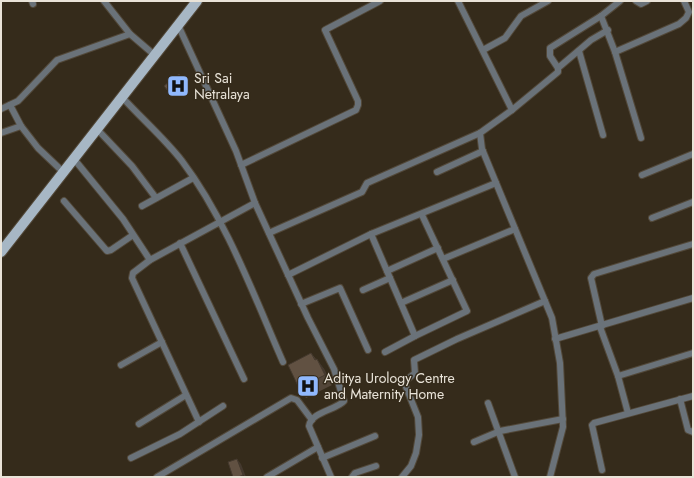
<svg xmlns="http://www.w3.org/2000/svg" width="694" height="478" viewBox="0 0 694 478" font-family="Jost,sans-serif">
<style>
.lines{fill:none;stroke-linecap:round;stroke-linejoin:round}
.street-casing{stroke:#524839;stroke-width:8}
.primary-casing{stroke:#524839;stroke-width:12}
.street{stroke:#6a7279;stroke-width:6}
.primary{stroke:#a7b7c5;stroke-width:10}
.wall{fill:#534639}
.shaded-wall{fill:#44392e}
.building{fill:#615142;stroke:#44392e}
.labels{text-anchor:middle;stroke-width:3;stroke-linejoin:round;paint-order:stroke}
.poi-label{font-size:14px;fill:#e9e3d8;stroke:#352b1b;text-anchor:start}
</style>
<rect width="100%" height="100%" fill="#352b1b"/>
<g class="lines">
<g class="street-casing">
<g id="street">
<path d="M32,1L33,4"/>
<path d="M104,1L130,34L151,52"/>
<path d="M458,1L512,110L480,133L482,149L552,318L560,363L563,427L550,477"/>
<path d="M636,1L641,4L647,1"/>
<path d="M601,16L615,52L641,138"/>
<path d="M178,25L236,151L255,203L308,318L334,369L344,401C336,410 311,412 309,426L331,477"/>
<path d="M483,50L505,38L521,16L548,1"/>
<path d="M579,51L603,135"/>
<path d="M615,52L679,24L686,18L689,12L684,1"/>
<path d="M558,68L591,40L608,30"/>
<path d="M122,97C142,119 164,138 182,161C226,219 254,296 283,362"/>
<path d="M10,105L21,126"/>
<path d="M1,109L18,101L57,60L130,34"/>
<path d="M512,110L558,72V68L550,56V48L601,16L620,1"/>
<path d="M97,129L132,166L156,198"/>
<path d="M1,133L21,126L38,148L59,168"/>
<path d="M74,159L123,219L150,260"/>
<path d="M241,165L356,110L358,105V101L325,30L380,1"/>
<path d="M437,172L483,151"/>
<path d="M642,175L693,154"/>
<path d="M64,201L107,251L111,250L133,235"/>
<path d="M142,206L193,178"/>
<path d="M652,218L693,202"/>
<path d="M269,233L362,192L367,183L480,133"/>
<path d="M371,234L496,183"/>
<path d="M180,243L244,379"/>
<path d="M443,259L515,229"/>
<path d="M387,271L438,248"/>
<path d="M288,275L371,234L415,336L385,352"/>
<path d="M363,290L390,278"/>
<path d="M401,303L453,280"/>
<path d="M301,304L340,288L368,350"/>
<path d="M602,326L591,278L594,274L693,244"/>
<path d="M600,327L618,376"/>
<path d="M415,336L467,311L422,215"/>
<path d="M555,339L693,298"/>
<path d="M121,365L162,342"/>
<path d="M680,399L688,430L693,432"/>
<path d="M488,403L515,477"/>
<path d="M628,413L618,376L693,353"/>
<path d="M199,422L132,278L133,273L150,260L255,203"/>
<path d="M139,424L186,395"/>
<path d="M474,442L500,431L563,419"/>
<path d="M131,458L180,434L223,406"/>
<path d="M322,458L375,436"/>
<path d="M602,470L592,425L594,423L693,396"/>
<path d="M157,477L291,398L297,400L312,420"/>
<path d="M267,477L318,447"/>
<path d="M352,477L355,473L376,466"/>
<path d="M402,477L411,466L416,453L419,435L418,417L404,382L415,373L414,360L457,339L545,301"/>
</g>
</g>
<g class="primary-casing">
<path id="primary" d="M1,252L197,1"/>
</g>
<use href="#street" class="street"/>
<use href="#primary" class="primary"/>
</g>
<g class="wall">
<path d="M179,74L187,85L172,97L164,86Z"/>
<path d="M311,353L324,369L332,385L306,398L299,388Z"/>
</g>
<g class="shaded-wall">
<path d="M317,359L324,369L332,385L325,375Z"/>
<path d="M237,459L241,464L246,477H245L243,475Z"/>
</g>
<g class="building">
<path d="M179,74L184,80L169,92L164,86Z"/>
<path d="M311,353L315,360L317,359L325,375L299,388L288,365Z"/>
<path d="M237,459L243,475L238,477H233L228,462Z"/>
</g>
<defs>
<g id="hospital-square" transform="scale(1.15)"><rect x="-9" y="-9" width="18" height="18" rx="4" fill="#90b8fd" stroke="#352b1b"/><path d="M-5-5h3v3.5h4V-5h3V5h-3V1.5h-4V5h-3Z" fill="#111"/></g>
</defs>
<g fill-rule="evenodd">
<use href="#hospital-square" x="178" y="86"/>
<use href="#hospital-square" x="308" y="386"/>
</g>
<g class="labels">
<g class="poi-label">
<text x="194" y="83">Sri Sai<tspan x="194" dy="16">Netralaya</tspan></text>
<text x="324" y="383">Aditya Urology Centre<tspan x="324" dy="16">and Maternity Home</tspan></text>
</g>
</g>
<rect width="694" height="478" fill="none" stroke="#e9e3d8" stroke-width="4"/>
</svg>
